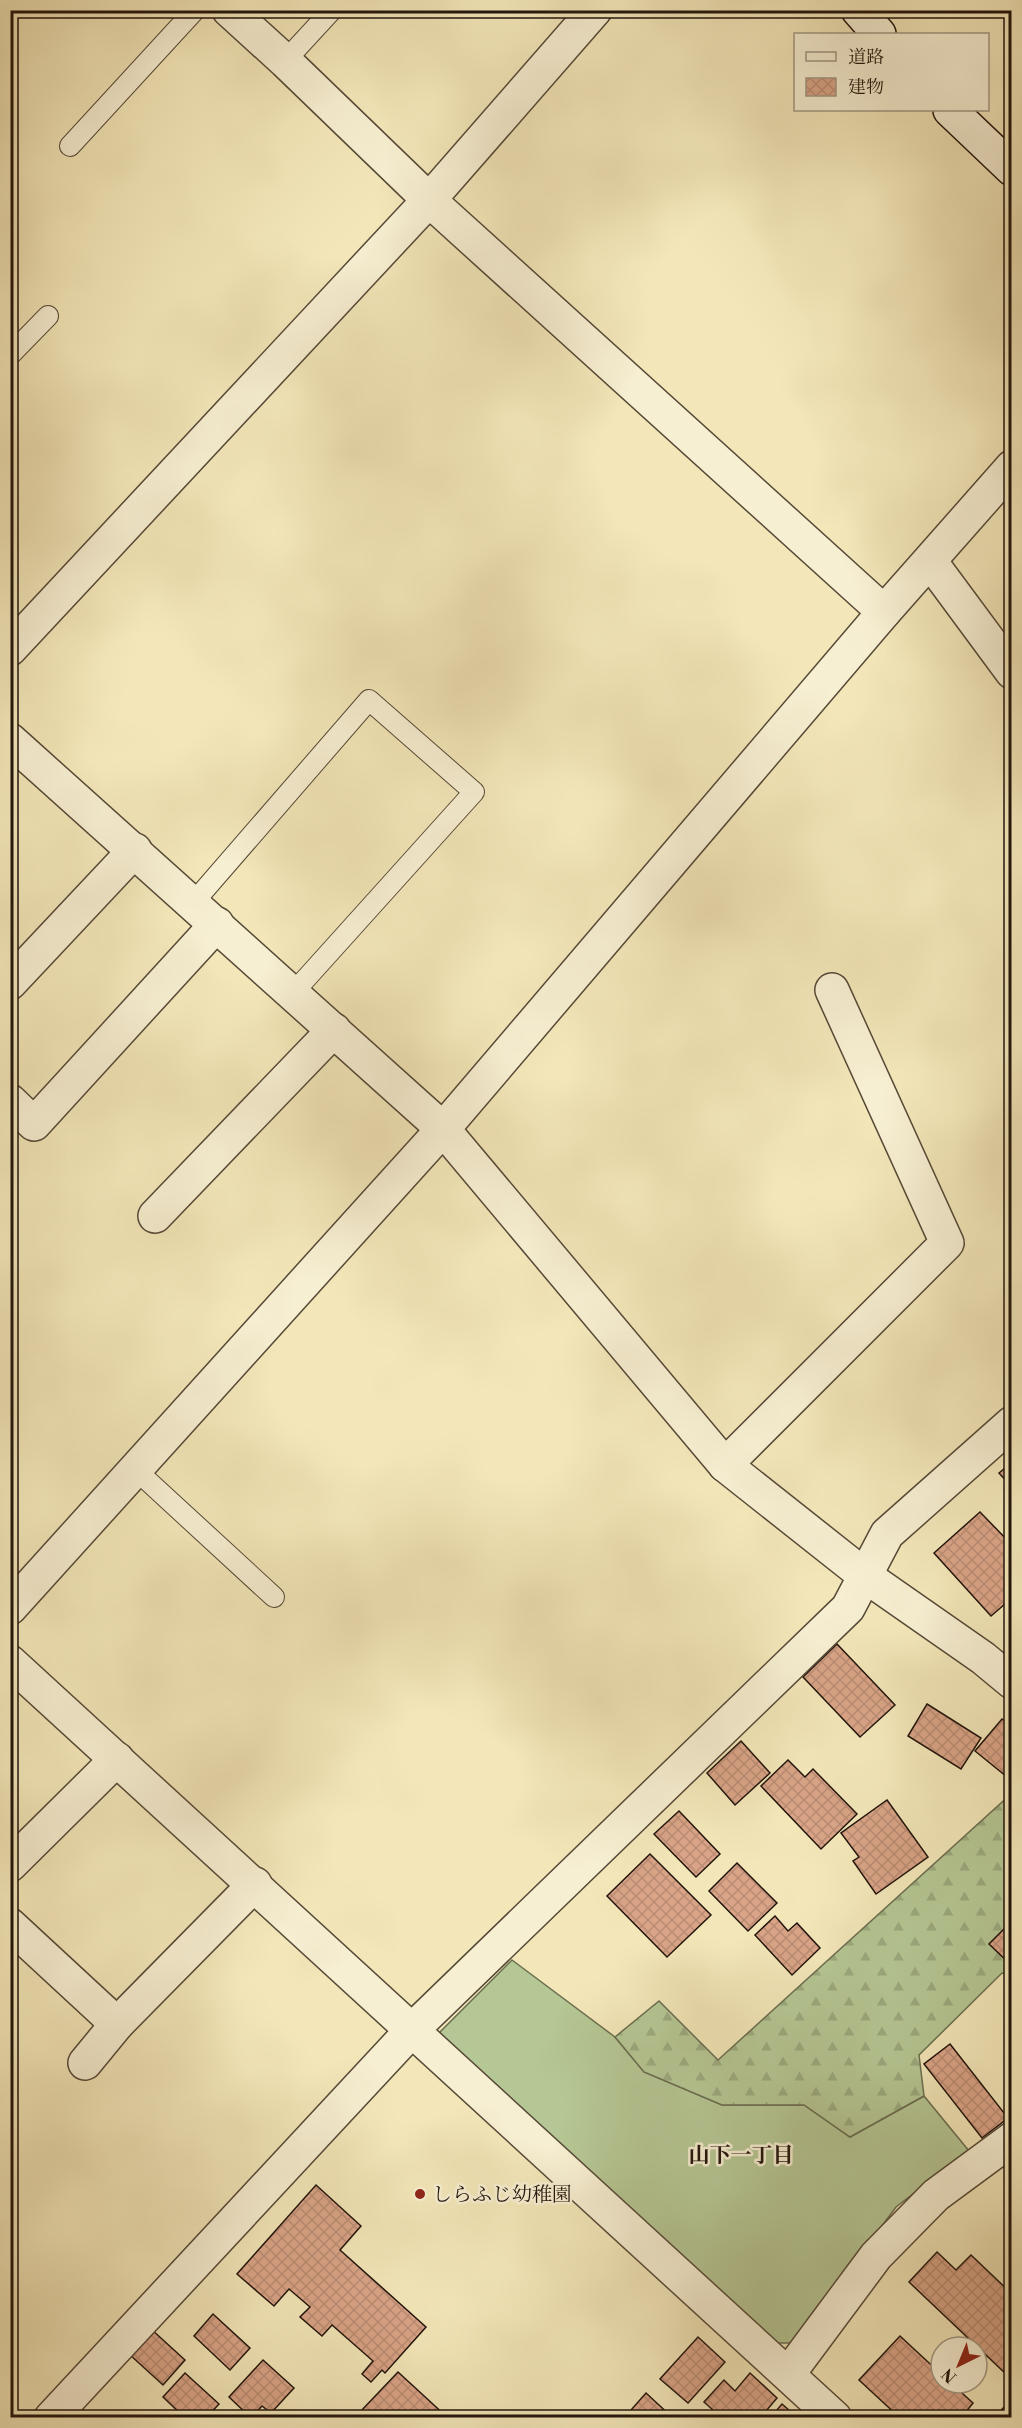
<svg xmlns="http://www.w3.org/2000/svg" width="1022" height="2428" viewBox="0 0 1022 2428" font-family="'Libre Bodoni','Noto Serif JP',serif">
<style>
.grass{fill:#b5c794;stroke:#6b6e50;stroke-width:1.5}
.forest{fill:url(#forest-firs);stroke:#6b6e50;stroke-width:1.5}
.building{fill:url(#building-cross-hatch);stroke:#21140c;stroke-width:1.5}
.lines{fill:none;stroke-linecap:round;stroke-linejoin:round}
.lane-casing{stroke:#564937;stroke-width:22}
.street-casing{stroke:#564937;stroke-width:36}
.secondary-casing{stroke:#21140c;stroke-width:36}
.lane{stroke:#f7efd2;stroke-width:20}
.street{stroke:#f7efd2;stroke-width:33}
.secondary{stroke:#f7efd2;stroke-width:33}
.poi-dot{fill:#8f2418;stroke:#f7efd2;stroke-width:2}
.labels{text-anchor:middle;stroke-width:5;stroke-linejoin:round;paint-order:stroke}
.poi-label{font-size:20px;fill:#21140c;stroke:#f7efd2;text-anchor:start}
.neighbourhood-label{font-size:21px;font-weight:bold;fill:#21140c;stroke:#f7efd2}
</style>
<defs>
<pattern id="forest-firs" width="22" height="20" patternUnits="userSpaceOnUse" patternTransform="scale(1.5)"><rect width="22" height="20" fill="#b5c794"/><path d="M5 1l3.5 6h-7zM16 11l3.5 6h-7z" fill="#9baa7e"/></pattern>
<pattern id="building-cross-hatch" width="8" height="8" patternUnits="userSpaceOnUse" patternTransform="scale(1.5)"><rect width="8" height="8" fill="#d9a487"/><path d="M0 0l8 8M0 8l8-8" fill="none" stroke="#ba8c73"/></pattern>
</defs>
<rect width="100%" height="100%" fill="#f3e7b9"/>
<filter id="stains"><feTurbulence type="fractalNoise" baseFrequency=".00333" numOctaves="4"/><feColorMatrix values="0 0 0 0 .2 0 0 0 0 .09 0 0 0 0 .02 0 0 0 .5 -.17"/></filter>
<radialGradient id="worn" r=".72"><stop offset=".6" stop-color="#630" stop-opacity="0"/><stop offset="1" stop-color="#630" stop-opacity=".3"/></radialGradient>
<path class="grass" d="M512,1960L615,2037L644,2072L722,2105H804L850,2137L924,2096L969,2151L896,2207L795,2343H774L439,2033Z"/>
<path class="forest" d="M1011,1794V1976L1002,1973L919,2055L924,2096L850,2137L804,2105H722L644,2072L615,2037L659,2001L718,2060Z"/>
<g class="building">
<path d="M1012,1462V1487L999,1473Z"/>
<path d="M980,1512L1012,1545V1598L991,1616L934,1553Z"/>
<path d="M837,1644L895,1705L860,1737L803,1677Z"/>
<path d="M927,1704L981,1738L961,1769L908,1736Z"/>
<path d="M1002,1719L1012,1726V1781L975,1751Z"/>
<path d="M741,1741L770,1773L735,1805L707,1773Z"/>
<path d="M788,1760L805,1777L813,1769L857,1814L821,1849L761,1786Z"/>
<path d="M887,1800L928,1857L876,1894L853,1861L859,1857L841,1833Z"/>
<path d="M679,1811L720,1854L696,1877L654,1834Z"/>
<path d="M650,1854L711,1915L667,1957L607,1896Z"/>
<path d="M737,1863L777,1903L748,1931L709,1891Z"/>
<path d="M775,1916L788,1931L797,1923L820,1948L792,1975L755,1935Z"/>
<path d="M1012,1921V1966L989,1944Z"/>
<path d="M950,2044L1008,2118L982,2138L924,2064Z"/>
<path d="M316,2185L361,2226L340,2250L426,2327L385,2373L382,2370L371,2382L362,2374L373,2361L332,2325L322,2336L300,2317L310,2307L289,2289L274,2306L237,2274Z"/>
<path d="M937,2252L956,2270L971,2255L1012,2294V2372L1008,2376L909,2282Z"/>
<path d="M213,2314L250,2348L230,2370L194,2336Z"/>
<path d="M151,2329L185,2360L163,2385L129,2354Z"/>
<path d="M900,2336L941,2374V2383H951L973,2403L961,2418H900L859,2380Z"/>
<path d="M698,2337L725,2362L688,2403L660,2379Z"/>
<path d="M263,2360L294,2388L271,2413L262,2406L251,2418L229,2397Z"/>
<path d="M398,2372L448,2418H366L360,2412Z"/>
<path d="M185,2373L219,2404L206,2418H185L163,2397Z"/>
<path d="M750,2373L777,2398L760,2418H722L704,2402L724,2380L735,2391Z"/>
<path d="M646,2393L673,2418H624Z"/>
<path d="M782,2404L798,2418H770Z"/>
<path d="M1004,2407L1012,2414V2418H994Z"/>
</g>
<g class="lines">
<g class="lane-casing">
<g id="lane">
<path d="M285,61L332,10"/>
<path d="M70,146L195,10"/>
<path d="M10,355L48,316"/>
<path d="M193,903L369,700L474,792L293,993"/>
<path d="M136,1470L274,1597"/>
</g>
</g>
<g class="street-casing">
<g id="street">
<path d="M229,10L285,61L429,200L884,612"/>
<path d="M930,561L1012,672"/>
<path d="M10,649L429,200L595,10"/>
<path d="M10,740L443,1129L725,1465L864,1575L983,1658L1012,1682"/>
<path d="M10,983L135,850"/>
<path d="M10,1101L34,1124L217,924"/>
<path d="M155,1216L334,1030"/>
<path d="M725,1465L947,1243L832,990"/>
<path d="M10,1608L443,1129L884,612L1012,467"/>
<path d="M10,1662L835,2418"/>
<path d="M10,1865L117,1759"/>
<path d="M10,1925L117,2024"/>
<path d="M85,2063L117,2024L255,1884"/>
<path d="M789,2373L876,2256L936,2195L1012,2139"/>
<path d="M51,2418L413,2029L848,1608L887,1534L1012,1423"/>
</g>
</g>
<g class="secondary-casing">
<g id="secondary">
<path d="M858,10L879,34"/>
<path d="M950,110L1012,169"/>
</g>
</g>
<use href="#lane" class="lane"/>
<use href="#street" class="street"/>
<use href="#secondary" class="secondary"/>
</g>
<circle class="poi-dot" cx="420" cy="2194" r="6"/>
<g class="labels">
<g class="poi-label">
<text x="432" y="2201">しらふじ幼稚園</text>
</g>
<g class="neighbourhood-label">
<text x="741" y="2162">山下一丁目</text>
</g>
</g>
<rect width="1022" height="2428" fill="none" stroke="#f3e7b9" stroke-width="36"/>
<rect x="12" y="12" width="998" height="2404" fill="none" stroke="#21140c" stroke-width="3"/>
<rect x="18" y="18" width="986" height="2392" fill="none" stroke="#21140c" stroke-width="1.5"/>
<rect x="794" y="33" width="195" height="78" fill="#f7efd2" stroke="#a19783" stroke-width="1.5"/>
<rect x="806" y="52" width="30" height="9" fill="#f7efd2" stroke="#a19783" stroke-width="1.5"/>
<text x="848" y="63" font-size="18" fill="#21140c">道路</text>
<rect x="806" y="78" width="30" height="18" fill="url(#building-cross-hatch)" stroke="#a19783" stroke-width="1.5"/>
<text x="848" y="93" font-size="18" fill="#21140c">建物</text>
<g transform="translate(959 2365) rotate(223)"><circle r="28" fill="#f7efd2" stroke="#a19783" stroke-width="1.5"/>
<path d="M0-4.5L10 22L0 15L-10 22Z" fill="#8f2418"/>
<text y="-9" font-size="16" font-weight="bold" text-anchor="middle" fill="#21140c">N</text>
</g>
<rect width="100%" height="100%" filter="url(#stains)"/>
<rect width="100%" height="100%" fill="url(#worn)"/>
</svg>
